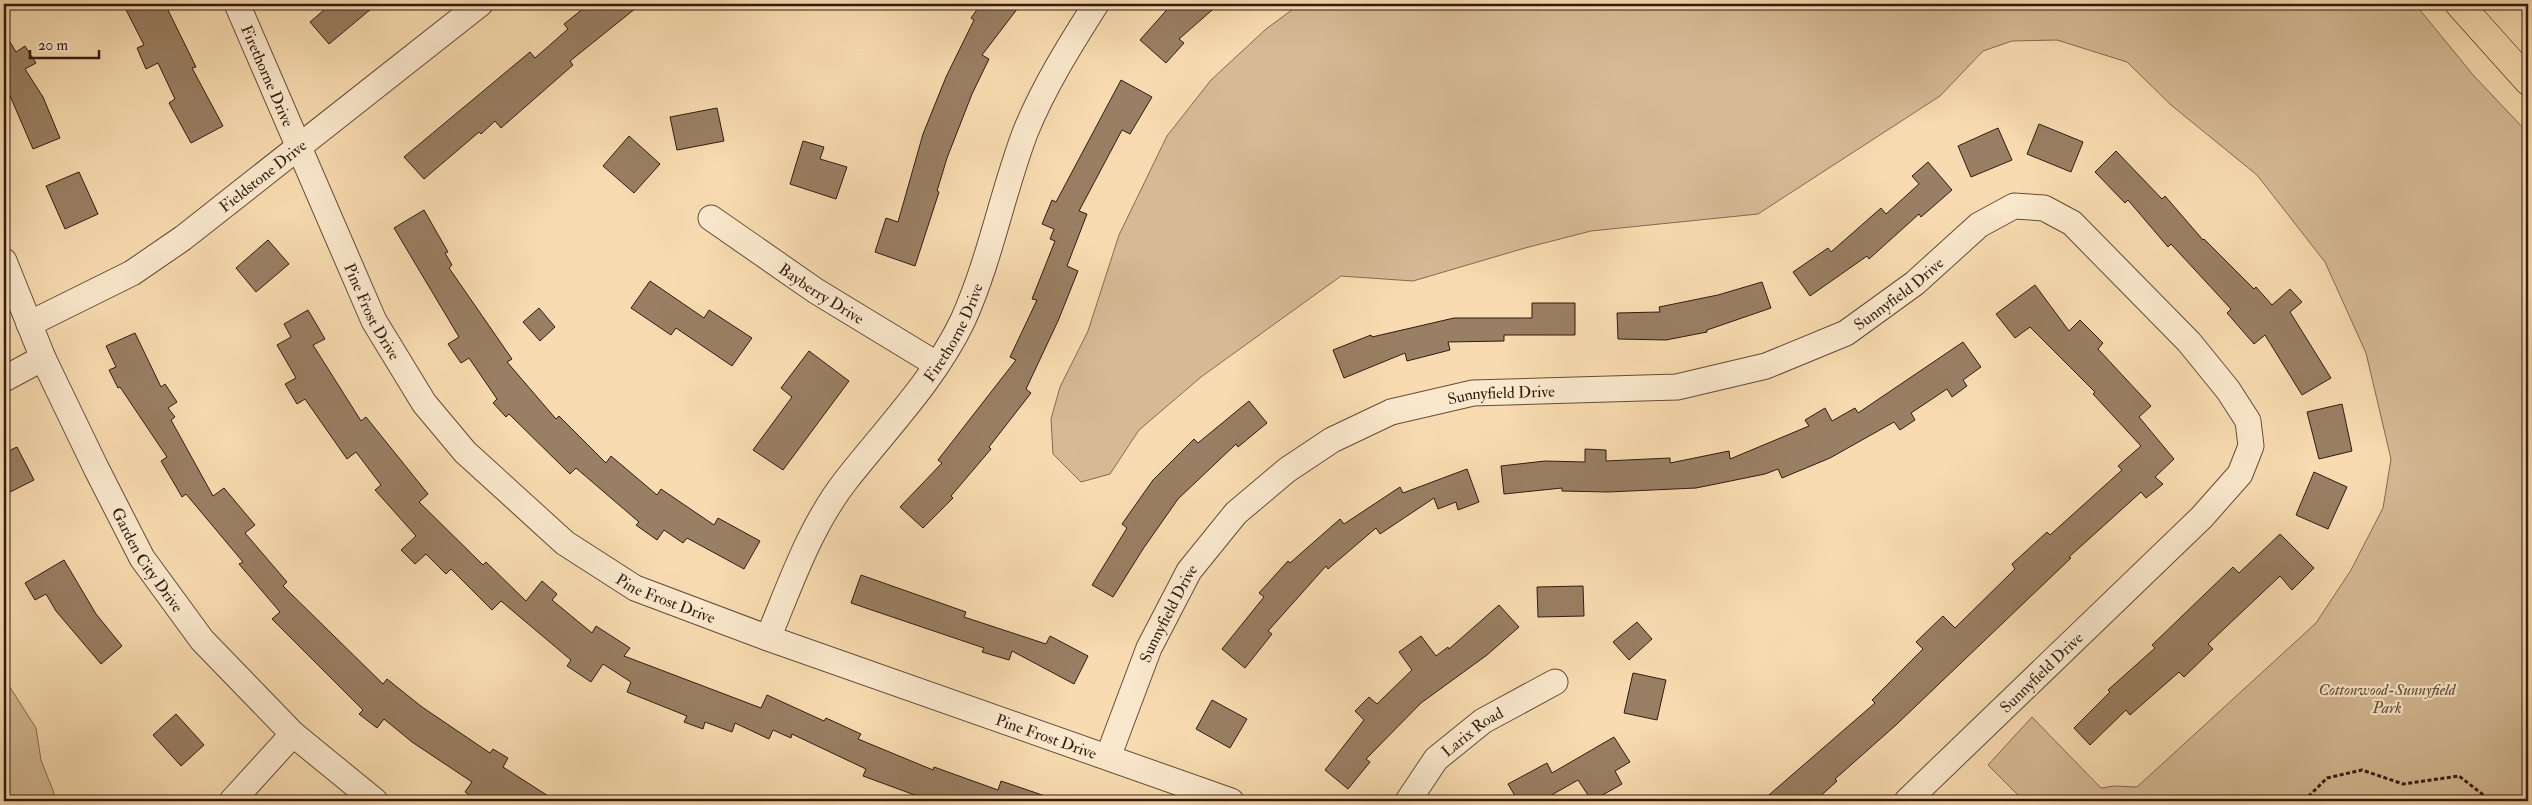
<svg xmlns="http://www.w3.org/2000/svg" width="2532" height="805" viewBox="0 0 2532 805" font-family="'IM FELL Double Pica',serif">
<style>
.green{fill:#d6ba95;stroke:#846a52}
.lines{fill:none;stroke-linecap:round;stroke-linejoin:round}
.stream{stroke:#816750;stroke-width:7}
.building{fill:#997f63;stroke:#321b10}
.minor-casing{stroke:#644b38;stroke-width:27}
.major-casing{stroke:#321b10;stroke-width:29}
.path{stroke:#321b10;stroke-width:3;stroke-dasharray:4 2.5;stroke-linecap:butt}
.minor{stroke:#fae8cc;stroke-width:25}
.major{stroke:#f8dbb0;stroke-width:28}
.labels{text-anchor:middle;stroke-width:4.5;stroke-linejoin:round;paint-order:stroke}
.street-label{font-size:16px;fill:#321b10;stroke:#fae8cc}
.park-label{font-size:16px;font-style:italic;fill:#634b38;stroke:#fae8cc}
</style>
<rect width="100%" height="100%" fill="#f8dbb0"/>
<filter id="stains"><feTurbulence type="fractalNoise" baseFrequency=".004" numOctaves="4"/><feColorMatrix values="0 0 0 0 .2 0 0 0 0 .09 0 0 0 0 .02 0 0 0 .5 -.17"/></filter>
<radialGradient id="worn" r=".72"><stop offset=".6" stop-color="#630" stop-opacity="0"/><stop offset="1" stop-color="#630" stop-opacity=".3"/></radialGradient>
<g class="green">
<path d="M1300,4H2415L2474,76L2528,133V801H2024L1988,765L2032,717L2101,788L2114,786L2137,787L2316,623L2351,570L2383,508L2391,459L2366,353L2325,262L2257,175L2171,105L2127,62L2057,40L2012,41L1983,51L1940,96L1758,214L1591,231L1525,248L1413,281L1341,276L1201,377L1139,430L1110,474L1081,482L1053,454L1051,419L1060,387L1088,331L1119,235L1167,136L1211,80L1266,29Z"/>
<path d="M4,678L36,728L41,760L54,793L51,801H4Z"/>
</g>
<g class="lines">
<path class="stream" d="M2525,4L2528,8"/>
</g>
<g class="building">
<path d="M123,4H165L196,67L192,68L223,126L191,143L169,103L175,99L158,63L146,69L137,48L144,45Z"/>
<path d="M331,4H377L329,44L310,22Z"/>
<path d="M589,4H641L570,61L573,65L501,128L495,121L481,134L479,132L424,179L404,157L530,52L535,58L568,29L564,24Z"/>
<path d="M981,4H1021L982,55L989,59L972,94L947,158L937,191L939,192L915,266L875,252L886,218L898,222L923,134L946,77L974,20L971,18Z"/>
<path d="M1172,4H1219L1179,39L1184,43L1166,63L1140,40Z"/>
<path d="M4,32L16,52L25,46L36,63L25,69L43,97L60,138L33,149L4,82Z"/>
<path d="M1121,80L1152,97L1130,134L1122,130L1079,211L1087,214L1067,266L1078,271L1058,321L1026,389L1031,393L989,447L991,449L951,496L953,498L923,528L900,507L942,463L938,460L1016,360L1010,357L1037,300L1032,299L1055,241L1050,239L1054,229L1042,224L1052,200L1056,202Z"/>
<path d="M717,108L724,141L677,150L670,117Z"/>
<path d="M2039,124L2083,142L2071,172L2027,154Z"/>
<path d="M1998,128L2012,160L1971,177L1958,146Z"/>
<path d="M629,136L660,164L634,193L603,166Z"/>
<path d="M803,141L824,147L820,159L847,167L836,199L790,184Z"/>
<path d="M2116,151L2162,199L2165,196L2203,240L2204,239L2254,289L2256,287L2272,305L2290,289L2302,302L2290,312L2331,378L2302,395L2265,335L2254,344L2227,313L2231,309L2171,244L2168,247L2128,200L2125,203L2095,172Z"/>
<path d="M1928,162L1952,190L1921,217L1919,214L1869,259L1867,256L1810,296L1793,272L1828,248L1831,252L1881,208L1886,214L1919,184L1912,176Z"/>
<path d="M79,172L98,214L65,229L46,186Z"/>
<path d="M424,210L448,252L445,253L452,265L449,268L512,359L507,362L556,419L559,416L606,463L611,456L657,495L661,489L714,525L718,518L760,541L744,569L687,538L683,543L664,530L657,540L636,525L639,522L576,468L570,474L509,414L506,417L493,403L497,399L469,358L461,363L448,344L459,337L394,228Z"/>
<path d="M268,240L289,264L256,292L236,268Z"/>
<path d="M650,281L704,318L709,310L752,338L732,366L676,328L671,335L631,308Z"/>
<path d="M1762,282L1771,308L1707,330V332L1666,340L1618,339L1617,313L1660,312L1659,307L1718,295Z"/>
<path d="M2035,285L2069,331L2080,320L2103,343L2098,349L2151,406L2139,417L2174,459L2155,477L2163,484L2146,498L2141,492L2069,557L2071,558L1896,725L1835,779L1837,781L1815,801H1762L1875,703L1872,700L1923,649L1916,642L1943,616L1955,628L2015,569L2012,564L2047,532L2050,535L2122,470L2118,466L2141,446L2093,394L2095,392L2030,327L2015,338L1996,314Z"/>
<path d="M1532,303H1575V335H1504V341L1448,342L1450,350L1407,361L1405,353L1344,378L1333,350L1371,335L1372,337L1454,318H1532Z"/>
<path d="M539,308L555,327L540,341L523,322Z"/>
<path d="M308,310L325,339L313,345L361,421L366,417L428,494L419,502L483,565L486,562L526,601L542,581L557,594L552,600L592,633L596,626L630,648L624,656L761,708L767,695L824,721L826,718L861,734L858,739L933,770L934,767L998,790L1001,781L1051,798V801H931L863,776L866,769L792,734L791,738L773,730L769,739L735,723L732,732L705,722L703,729L684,722L687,716L627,692L631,682L603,664L591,682L567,666L571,660L501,601L492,610L451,569L446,574L426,554L415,564L401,550L416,536L375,490L381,485L356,452L347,459L305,399L297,404L285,384L296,378L277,345L291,337L284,324Z"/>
<path d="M135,333L161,387L165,384L177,402L168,408L175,417L171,420L213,496L224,488L255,525L245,533L287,582L283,586L383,684L387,679L422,707L490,753L493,749L508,758L503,767L556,801H479L465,792L472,782L412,742L384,719L377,728L359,714L363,710L272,619L280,612L239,564L243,562L186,494L182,497L161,461L167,457L120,387L118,388L109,370L116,367L106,346Z"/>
<path d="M1963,342L1981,367L1963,380L1967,386L1952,397L1947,389L1911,413L1915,420L1900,430L1894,422L1830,458L1782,478L1778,469L1765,474L1696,488L1608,492L1562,491V488L1504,494L1501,466L1545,461L1585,462V449L1606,450V461L1670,458V463L1729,451L1730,459L1809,426L1805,420L1825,408L1832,421L1855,408L1858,413Z"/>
<path d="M809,351L849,381L783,470L753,450L792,397L781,388Z"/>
<path d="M1249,401L1267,423L1238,447L1236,444L1178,499L1143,549L1113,597L1092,585L1127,528L1122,524L1153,480L1194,439L1198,443Z"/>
<path d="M2342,404L2352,451L2319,459L2307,412Z"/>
<path d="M17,447L34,480L4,495V453Z"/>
<path d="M1467,469L1479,502L1458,510L1456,502L1438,509L1434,498L1380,534L1376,528L1328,569L1326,566L1268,631L1272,634L1245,668L1222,649L1264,597L1259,593L1288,561L1290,563L1340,519L1344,524L1400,487L1403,493Z"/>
<path d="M2314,472L2347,487L2328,529L2296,515Z"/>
<path d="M2280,534L2314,568L2292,590L2280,576L2208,644L2213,649L2184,677L2179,672L2130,715L2126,710L2090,745L2074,728L2110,692L2108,690L2155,648L2152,645L2233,567L2239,573Z"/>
<path d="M64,560L96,614L122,646L101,664L56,611L46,594L35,600L25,583Z"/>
<path d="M861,575L966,612L964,617L1046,644L1050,636L1088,656L1074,684L1012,651L1009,660L982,652L984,648L851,603Z"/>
<path d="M1583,586L1584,616L1538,617L1537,587Z"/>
<path d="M1499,605L1519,627L1487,655L1421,703L1366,759L1370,762L1348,789L1325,770L1364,720L1355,711L1369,697L1377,704L1412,670L1399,652L1421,636L1436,656L1448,647L1449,649Z"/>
<path d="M1637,622L1652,639L1629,660L1613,642Z"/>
<path d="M1633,673L1666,680L1657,720L1624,713Z"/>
<path d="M1212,700L1247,719L1230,748L1196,729Z"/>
<path d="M176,714L204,745L181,766L153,735Z"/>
<path d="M1614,737L1630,762L1615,771L1622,784L1592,801L1578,780L1541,801H1518L1508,784L1547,763L1552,773Z"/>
</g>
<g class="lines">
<g class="minor-casing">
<g id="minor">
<path id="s1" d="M237,4L374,321L424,403L465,452L565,543L635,588L768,638L1231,801"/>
<path id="s2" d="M711,218L816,291L936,364"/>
<path id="s3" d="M4,261L43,358L96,468L142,558L202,640L293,734L375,801"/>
<path id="s4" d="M29,324L132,273L183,238L480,4"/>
<path d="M4,379L43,358"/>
<path id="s5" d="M768,638C791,583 810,526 847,479C887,428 935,379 963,320C990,260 1002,194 1025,133C1043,88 1070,45 1096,4"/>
<path id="s6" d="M1108,757L1149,648L1189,571L1236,513L1287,470L1332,440L1391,412L1473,393L1677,387L1766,366L1846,333L1915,283L1979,225L2014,206L2044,208L2072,223L2189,342L2228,390L2248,421L2251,446L2240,474L2202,517L1907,801"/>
<path d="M232,801L293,734"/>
<path id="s7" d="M1408,801L1436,759L1483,721L1555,682"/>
</g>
</g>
<g class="major-casing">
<path id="major" d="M2459,4L2528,81"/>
</g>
<path class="path" d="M2304,801L2327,778L2362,770L2403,784L2459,776L2486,797L2485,801"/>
<use href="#minor" class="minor"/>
<use href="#major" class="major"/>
</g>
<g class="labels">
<g class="street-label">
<text dy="6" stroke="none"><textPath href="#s1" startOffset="78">Firethorne Drive</textPath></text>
<text dy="6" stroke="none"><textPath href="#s4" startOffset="278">Fieldstone Drive</textPath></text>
<text dy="6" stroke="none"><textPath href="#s2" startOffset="134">Bayberry Drive</textPath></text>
<text dy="6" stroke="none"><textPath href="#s6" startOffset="996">Sunnyfield Drive</textPath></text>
<text dy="6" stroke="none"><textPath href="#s1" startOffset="336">Pine Frost Drive</textPath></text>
<text dy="6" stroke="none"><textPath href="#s5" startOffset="360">Firethorne Drive</textPath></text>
<text dy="6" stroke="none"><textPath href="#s6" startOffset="576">Sunnyfield Drive</textPath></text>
<text dy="6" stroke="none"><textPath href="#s3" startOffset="332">Garden City Drive</textPath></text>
<text dy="6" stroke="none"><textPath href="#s1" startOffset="756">Pine Frost Drive</textPath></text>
<text dy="6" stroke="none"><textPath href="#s6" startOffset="156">Sunnyfield Drive</textPath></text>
<text transform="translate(2041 672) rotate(-44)" y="6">Sunnyfield Drive</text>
<text dy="6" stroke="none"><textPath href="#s7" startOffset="96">Larix Road</textPath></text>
<text dy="6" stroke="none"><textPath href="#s1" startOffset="1161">Pine Frost Drive</textPath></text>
</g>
<g class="park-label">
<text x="2387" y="695">Cottonwood-Sunnyfield<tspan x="2387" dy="18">Park</tspan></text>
</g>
</g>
<rect width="2532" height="805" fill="none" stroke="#f8dbb0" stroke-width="20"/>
<rect x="5" y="5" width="2522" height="795" fill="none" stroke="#321b10" stroke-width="2.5"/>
<rect x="10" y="10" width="2512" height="785" fill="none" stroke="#321b10"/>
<path d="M30 50v8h69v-8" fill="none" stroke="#321b10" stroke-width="2.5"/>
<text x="38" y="50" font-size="15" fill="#321b10" stroke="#fae8cc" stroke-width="4" paint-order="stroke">20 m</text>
<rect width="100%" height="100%" filter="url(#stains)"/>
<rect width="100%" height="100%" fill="url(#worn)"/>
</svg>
